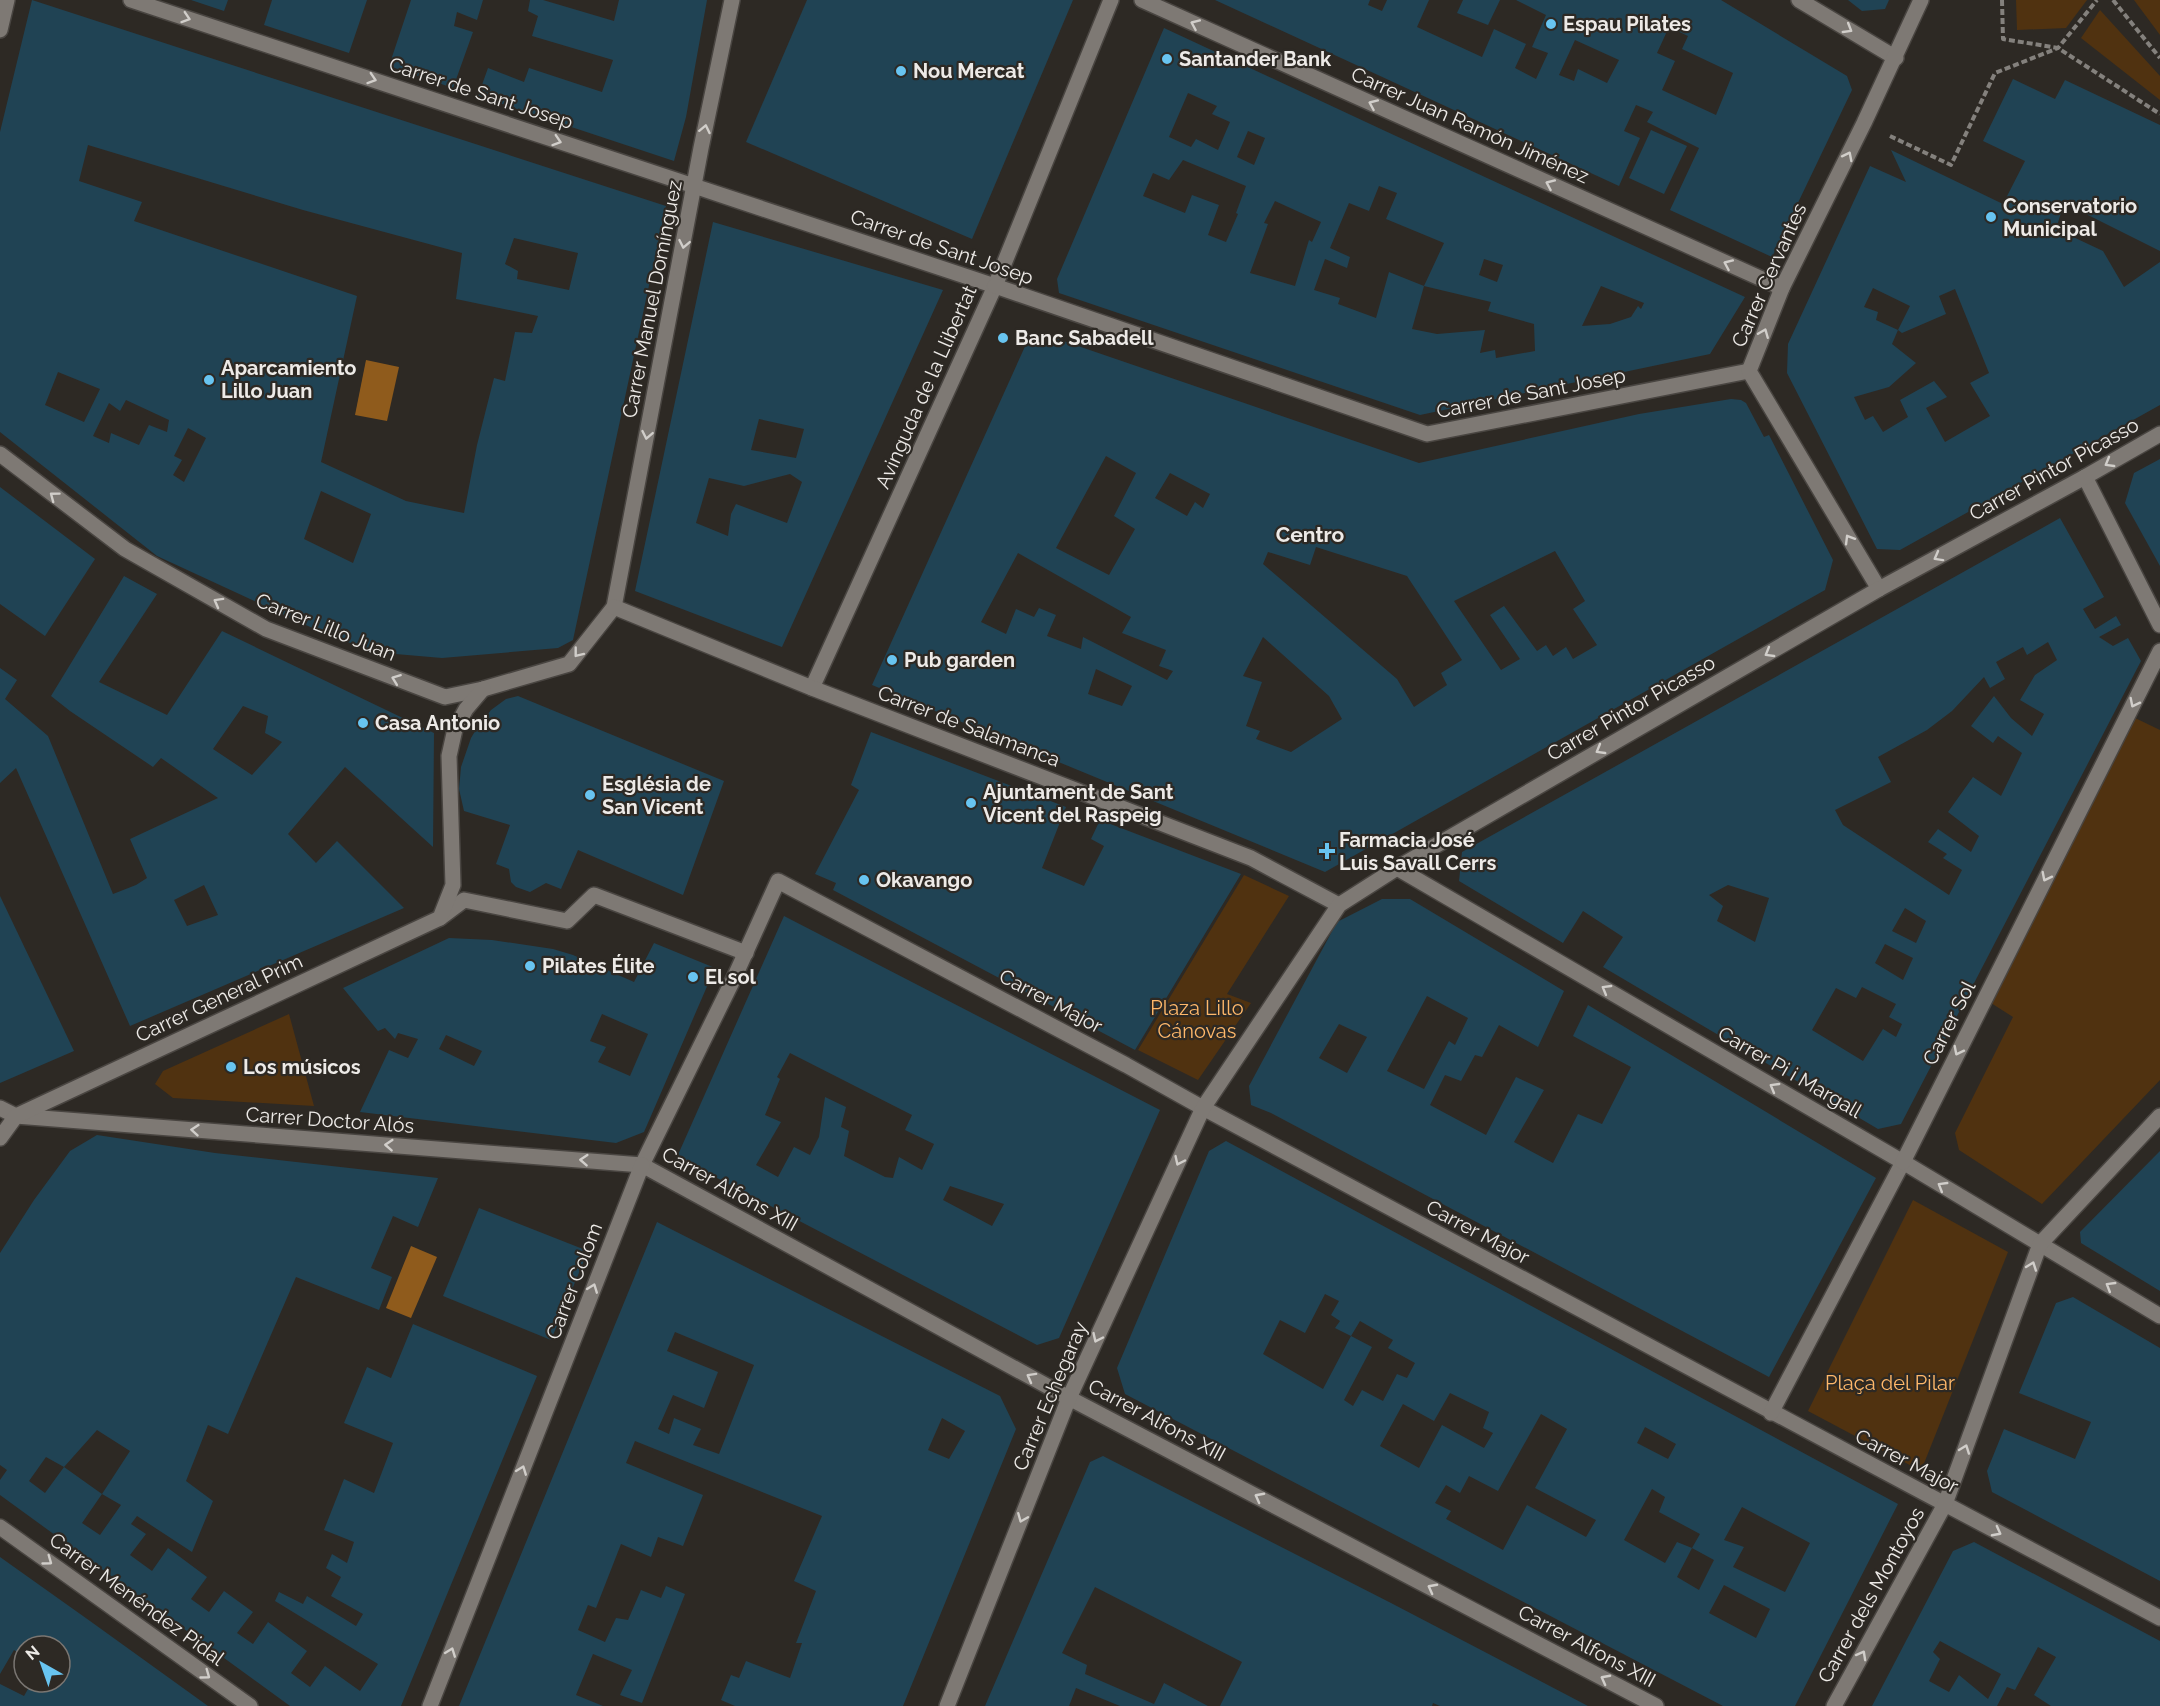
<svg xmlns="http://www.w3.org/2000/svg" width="2160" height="1706" viewBox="0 0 2160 1706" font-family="Raleway,sans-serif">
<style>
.green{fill:#503210}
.water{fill:#8f5b1c}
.building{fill:#204354;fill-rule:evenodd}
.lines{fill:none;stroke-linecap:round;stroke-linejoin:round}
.pedestrian-casing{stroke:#494541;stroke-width:18}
.minor-casing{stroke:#494541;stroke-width:18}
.path{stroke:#84817d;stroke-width:4;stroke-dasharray:6 3;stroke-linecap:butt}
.pedestrian{stroke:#7e7974;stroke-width:15}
.minor{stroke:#7e7974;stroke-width:15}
.oneway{stroke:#d1ceca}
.poi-dot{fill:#68c4f0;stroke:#2d2924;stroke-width:2}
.labels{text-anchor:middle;stroke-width:4.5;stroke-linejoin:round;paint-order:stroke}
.poi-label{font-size:20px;font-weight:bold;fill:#edeae7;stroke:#2d2924;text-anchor:start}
.street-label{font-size:20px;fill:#edeae7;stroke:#2d2924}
.park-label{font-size:20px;fill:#ffb86a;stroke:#2d2924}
.neighbourhood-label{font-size:21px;font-weight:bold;fill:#edeae7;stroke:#2d2924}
</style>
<rect width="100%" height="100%" fill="#2d2924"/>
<g class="green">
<path d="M2016,0H2087L2066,28L2017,30Z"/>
<path d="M2134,0H2160V35Z"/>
<path d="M2100,10L2160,76V100L2081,38Z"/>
<path d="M2133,717L2160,730V1080L2042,1204L1959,1150L1955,1133L2013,1017L1991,1003Z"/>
<path d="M1244,875L1289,896L1227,994L1251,1003L1198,1080L1138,1050Z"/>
<path d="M289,1014L314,1106L173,1098L155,1084L163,1071Z"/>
<path d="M1913,1200L2008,1252L1921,1471L1808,1411Z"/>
</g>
<g class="water">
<path d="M366,360L399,367L387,421L355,415Z"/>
<path d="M411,1246L437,1257L411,1318L386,1308Z"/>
</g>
<g class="building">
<path d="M32,0L666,206L573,640L558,648L442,658L384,653L334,638L157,556L0,432V132ZM88,145L303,210L462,253L456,299L538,316L532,333L515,332L505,381L494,378L477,445L464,513L406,501L321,462L357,296L134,221L142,202L79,181ZM514,238L578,253L569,290L517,279L518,271L505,264ZM58,372L100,389L84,422L45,405ZM126,400L169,420L167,432L149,425L139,445L111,433L109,443L93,436L109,403L120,411ZM188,428L206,438L184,482L173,475L182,460L174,456ZM321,491L371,514L353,563L304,539Z"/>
<path d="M191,0H228L224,11Z"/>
<path d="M272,0H367L349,53L264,25Z"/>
<path d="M411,0H483L477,20L457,12L454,26L473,32L453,88L389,66Z"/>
<path d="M530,0H543L614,21L619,0H707L686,117L674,161L478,96L488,68L524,82L529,68L602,92L613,60L532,36L538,16L528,11Z"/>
<path d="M807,0H1073L972,239L746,142Z"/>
<path d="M1215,0H1370L1368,5L1382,11L1387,0H1429L1417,27L1482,57L1494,29L1526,44L1515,68L1536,79L1548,53L1532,47L1546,15L1516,0H1721L1847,76L1852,90L1772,257L1670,210L1699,148L1647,122L1653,112L1636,105L1624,131L1640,138L1619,186ZM1669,27L1688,36L1682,49L1733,73L1716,115L1662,90L1675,61L1657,53ZM1575,40L1619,60L1607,83L1578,69L1574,81L1559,75Z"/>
<path d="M1463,0H1500L1488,25L1457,13Z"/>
<path d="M1848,0H1889L1885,9L1862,11Z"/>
<path d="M1164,28L1383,130L1745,297L1710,354L1420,415L1059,293L1057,279ZM1188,93L1217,106L1212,114L1230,122L1218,150L1196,139L1191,147L1169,137ZM1248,131L1265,138L1254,165L1237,157ZM1183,160L1246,186L1236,213L1238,214L1226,242L1208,235L1219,205L1192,195L1185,213L1143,196L1153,173L1169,180ZM1379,186L1397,193L1386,219L1444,243L1424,286L1389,272L1376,318L1338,304L1340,298L1314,290L1325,259L1347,268L1350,257L1330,248L1349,203L1369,211ZM1275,201L1321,222L1312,242L1309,240L1295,286L1250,273L1268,224L1264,223ZM1484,259L1503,265L1497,282L1479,275ZM1424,286L1491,302L1488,311L1534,324L1535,351L1496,358L1495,350L1480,353L1485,330L1437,334L1412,329ZM1601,286L1644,303L1641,309L1638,306L1631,317L1610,324L1582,326Z"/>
<path d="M2013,79L2055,99L2065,80L2160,125V251L2064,203L2056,229L2103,251L2124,287L2160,262V405L1900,550L1877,549L1787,373L1788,344L1870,166L1906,182L1891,150L2003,204L2025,161L1983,141ZM1873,288L1910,306L1898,330L1902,333L1946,314L1939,296L1955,289L1989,373L1970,383L1990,416L1945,442L1926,408L1947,397L1934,381L1900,400L1908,417L1883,432L1873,416L1865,420L1854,397L1889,387L1916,363L1892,344L1898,330L1876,320L1878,312L1864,307Z"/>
<path d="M1651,130L1687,146L1664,194L1629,178Z"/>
<path d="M713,222L943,290L782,647L635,591ZM759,419L804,429L796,458L751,450ZM790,474L802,482L787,523L736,504L731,514L728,536L696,523L709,478L744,486Z"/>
<path d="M1043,334L1419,463L1639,414L1731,399L1741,400L1746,403L1764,437L1769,435L1833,560L1825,590L1325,872L872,685L1027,342ZM1106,456L1136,473L1114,516L1135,529L1109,575L1056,548ZM1170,473L1210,494L1203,508L1195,502L1187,516L1155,498ZM1316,547L1407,576L1462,660L1441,673L1447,685L1414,707L1397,679L1263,564L1268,552L1310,565ZM1555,551L1585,601L1573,609L1597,645L1573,659L1566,647L1553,656L1546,645L1537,651L1504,606L1490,615L1520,659L1501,670L1454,601ZM1018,553L1131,617L1122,633L1166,650L1159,666L1173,671L1167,680L1083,637L1081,649L1047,636L1056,615L1039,608L1034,617L1016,609L1006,634L981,622ZM1263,637L1329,696L1342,719L1291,752L1256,739L1260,731L1246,726L1262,682L1243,676ZM1096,669L1132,686L1122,706L1088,694Z"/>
<path d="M2160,459V566L2125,503L2134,473Z"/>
<path d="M0,487L95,559L45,636L0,604Z"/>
<path d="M2060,518L2104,597L2083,609L2095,629L2116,616L2121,625L2099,637L2113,646L2128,638L2141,661L1901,1124L1878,1129L1603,967L1623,937L1583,911L1563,943L1459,881L1462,852ZM2048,642L2057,660L2035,675L2020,700L2044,714L2032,736L2011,718L1994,696L1971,726L1993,743L1998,736L2022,753L2001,796L1973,777L1948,812L1979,836L1971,852L1938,829L1928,842L1947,854L1943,858L1962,870L1949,895L1843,825L1835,810L1891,782L1878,757L1927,730L1952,711L1984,677L1990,688L2005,679L1996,662L2023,647L2027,655ZM1728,885L1769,898L1755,942L1717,921L1723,906L1709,895ZM1905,908L1926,921L1916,943L1892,931ZM1885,944L1913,958L1903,980L1875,963ZM1862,987L1896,1004L1889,1017L1902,1024L1896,1037L1883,1029L1863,1061L1812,1030L1836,988L1856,998Z"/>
<path d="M124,576L157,594L99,682L167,715L222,631L434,733L433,847L345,767L288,834L316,863L337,841L404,908L130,1026L16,768L0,783V668L17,680L5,699L48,736L113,894L136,885L147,878L130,839L218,798L161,758L153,767L70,711L51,696ZM243,706L268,716L265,733L282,742L252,775L213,749ZM204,885L218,915L187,926L174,900Z"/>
<path d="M518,696L724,781L683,895L578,850L561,889L546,883L530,892L516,887L511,882L509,869L496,864L510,825L464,811L459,789L461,767L471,738L477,728L491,710L506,699Z"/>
<path d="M871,732L1066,807L1042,868L1084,886L1104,846L1091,839L1100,820L1241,874L1135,1050L833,890L836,883L815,874L859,790L851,785Z"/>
<path d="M0,896L74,1051L0,1083Z"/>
<path d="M1382,899H1410L1564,991L1538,1047L1499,1025L1482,1057L1475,1055L1461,1081L1445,1075L1430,1105L1486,1135L1516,1077L1544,1090L1514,1142L1553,1163L1578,1114L1602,1124L1631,1067L1573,1036L1588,1005L1876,1178L1769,1377L1271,1113L1251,1105L1249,1086L1337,922ZM1427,996L1468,1018L1455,1045L1449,1041L1424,1089L1387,1071ZM1339,1024L1367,1037L1347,1073L1319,1058Z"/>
<path d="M784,916L1160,1110L1059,1338L1037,1345L677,1157ZM790,1053L912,1115L905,1130L934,1144L922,1170L899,1157L893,1178L885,1177L844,1156L849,1131L841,1127L846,1107L825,1097L819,1137L810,1155L794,1147L778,1177L756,1165L781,1122L765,1115L780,1079L777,1077ZM950,1186L1004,1204L992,1226L943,1200Z"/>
<path d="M449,938L492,940L553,949L573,955L634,982L654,943L715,968L644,1132L616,1143L360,1112L389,1050L408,1058L418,1039L398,1033L395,1039L385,1028L378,1031L343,988ZM602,1014L648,1034L630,1076L598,1062L606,1047L590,1041ZM446,1035L482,1051L474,1066L439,1049Z"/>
<path d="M97,1135L215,1153L438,1178L418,1227L393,1216L371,1268L392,1277L379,1310L296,1277L228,1434L208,1425L186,1481L213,1501L192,1552L137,1516L131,1524L146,1534L130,1555L152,1571L168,1548L207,1577L191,1599L209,1612L224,1591L253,1612L237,1633L253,1644L268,1622L307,1651L291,1673L310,1687L325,1666L360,1691L378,1664L275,1601L279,1592L303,1604L307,1596L356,1626L363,1614L331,1596L341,1577L326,1568L332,1554L347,1563L354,1542L324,1530L344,1479L374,1493L393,1443L344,1423L367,1367L391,1378L413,1324L537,1376L401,1706H290L0,1495V1480L7,1470L0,1465V1253L34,1200L70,1151ZM97,1430L130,1451L102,1494L121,1505L100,1535L82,1523L102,1494L64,1467L45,1493L29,1481L46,1457L64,1467Z"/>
<path d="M1226,1141L1898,1504L1795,1706H1723L1125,1394L1117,1368L1209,1151ZM1325,1294L1339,1301L1331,1315L1340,1321L1335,1328L1351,1336L1360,1321L1393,1340L1388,1348L1415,1363L1407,1378L1397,1374L1383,1401L1362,1390L1353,1406L1344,1400L1372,1347L1351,1336L1323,1389L1263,1354L1280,1320L1305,1333ZM1450,1393L1489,1412L1483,1428L1493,1433L1484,1448L1442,1425L1419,1468L1380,1446L1403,1404L1434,1421ZM1541,1414L1567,1429L1535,1488L1596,1520L1586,1537L1527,1505L1503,1550L1446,1519L1451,1511L1435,1503L1446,1485L1460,1493L1469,1476L1498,1491ZM1645,1427L1676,1444L1668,1459L1637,1443ZM1652,1489L1665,1497L1659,1512L1700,1534L1692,1548L1714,1560L1699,1590L1677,1577L1692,1548L1677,1542L1665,1563L1624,1540ZM1742,1507L1810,1543L1785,1592L1733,1567L1744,1547L1724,1540ZM1724,1585L1770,1609L1756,1638L1709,1613Z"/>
<path d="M2160,1151V1291L2081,1243L2080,1232Z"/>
<path d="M479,1208L588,1251L551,1340L443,1296Z"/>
<path d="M657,1222L1000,1396L1016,1429L903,1706H735L721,1700L731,1675L739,1678L746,1661L790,1678L802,1643H796L816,1591L794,1581L822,1516L635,1441L626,1463L703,1495L683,1546L658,1537L651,1557L621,1544L596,1608L588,1605L578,1630L605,1642L616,1618L628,1620L641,1590L661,1598L666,1586L685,1594L642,1703L620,1695L632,1670L593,1654L576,1695L603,1706H459ZM675,1332L754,1365L719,1454L693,1445L701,1429L674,1418L669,1434L658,1429L673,1395L704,1408L718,1372L667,1351ZM942,1418L965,1431L949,1459L928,1450Z"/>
<path d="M2073,1297L2160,1348V1581L1992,1492L1987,1471L2004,1429L2075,1459L2091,1422L2019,1393L2056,1303Z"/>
<path d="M1103,1456L1391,1603L1588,1706H1440L1433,1703L1432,1706H1220L1242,1662L1095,1587L1062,1653L1087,1665L1085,1674L1154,1704L1164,1683L1208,1706H1120L1076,1688L1069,1706H985L1090,1462Z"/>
<path d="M1974,1542L2160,1641V1706H2051L2034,1695L2056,1657L2038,1647L2015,1690L2007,1687L1997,1706H1872L1953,1551ZM1940,1641L2001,1674L1988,1699L1959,1675L1949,1692L1929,1681L1940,1659L1933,1652Z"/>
<path d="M0,1557L90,1621L208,1706H0V1684L24,1696L32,1682H60V1646H24V1657L14,1650L0,1674Z"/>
</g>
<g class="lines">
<g class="pedestrian-casing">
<g id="pedestrian">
<path d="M694,186L995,286"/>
<path d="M812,688L995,286L1111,0"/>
<path d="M440,918L464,900L567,921L594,895L746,953"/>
<path d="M642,1165L735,976L778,881L1126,1065L1203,1108L1945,1504"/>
<path d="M1771,1413L1903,1162"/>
</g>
</g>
<g class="minor-casing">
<g id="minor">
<path d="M131,0L694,186"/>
<path d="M1142,0L1782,288"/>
<path d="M1799,0L1896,58"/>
<path d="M0,30L7,0"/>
<path d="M995,286L1427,434L1749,371"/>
<path d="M0,454L125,549L266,629L445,697L483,689L569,664L614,607L701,148L732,0"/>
<path d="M2085,477L2160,625"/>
<path d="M1879,589L1749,371L1782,288L1864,123L1921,0"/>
<path d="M614,607L812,688L1251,858L1339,905"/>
<path d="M1397,868L1903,1162L2160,1316"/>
<path d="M0,1108L16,1116L642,1165L1069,1398L1656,1706"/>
<path d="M0,1138L16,1116L440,918L453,885L449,756L455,729L466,709L483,689"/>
<path d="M1903,1162L2160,651"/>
<path d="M1945,1504L2160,1618"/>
<path d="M0,1527L250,1706"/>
<path d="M430,1706L642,1165"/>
<path d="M947,1706L1069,1398L1203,1108L1339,905L1397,868L1879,589L2085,477L2160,434"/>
<path d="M1834,1706L1945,1504L2040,1244L2160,1116"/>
</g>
</g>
<g class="path">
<path d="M2002,0L2003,39L2058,48L2160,114"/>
<path d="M2113,0L2160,58"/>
<path d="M1890,136L1951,165L1995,73L2058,48L2097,0"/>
</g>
<use href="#pedestrian" class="pedestrian"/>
<use href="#minor" class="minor"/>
</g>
<defs><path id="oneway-chevron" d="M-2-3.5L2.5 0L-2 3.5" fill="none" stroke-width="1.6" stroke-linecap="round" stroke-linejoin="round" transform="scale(1.5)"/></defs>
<g class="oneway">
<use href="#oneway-chevron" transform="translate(186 18) rotate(18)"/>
<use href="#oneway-chevron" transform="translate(1195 24) rotate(-156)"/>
<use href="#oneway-chevron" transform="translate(1848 29) rotate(31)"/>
<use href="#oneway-chevron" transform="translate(372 79) rotate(18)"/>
<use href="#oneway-chevron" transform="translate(1373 104) rotate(-156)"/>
<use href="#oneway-chevron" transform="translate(705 129) rotate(-78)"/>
<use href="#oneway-chevron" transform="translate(557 141) rotate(18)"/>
<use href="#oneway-chevron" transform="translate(1848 156) rotate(-63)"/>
<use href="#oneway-chevron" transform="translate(1550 184) rotate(-156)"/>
<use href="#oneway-chevron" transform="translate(684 244) rotate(101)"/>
<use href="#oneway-chevron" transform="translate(1728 264) rotate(-156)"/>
<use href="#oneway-chevron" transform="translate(1764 333) rotate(-68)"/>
<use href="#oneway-chevron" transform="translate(647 435) rotate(101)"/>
<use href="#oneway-chevron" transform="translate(2109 463) rotate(150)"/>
<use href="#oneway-chevron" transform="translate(54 496) rotate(-143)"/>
<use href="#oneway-chevron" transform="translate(1849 539) rotate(-121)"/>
<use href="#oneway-chevron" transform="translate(1938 557) rotate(151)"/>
<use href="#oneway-chevron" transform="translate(218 602) rotate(-151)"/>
<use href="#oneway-chevron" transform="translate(578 653) rotate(128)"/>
<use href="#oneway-chevron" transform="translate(1769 653) rotate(150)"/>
<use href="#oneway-chevron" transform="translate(396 679) rotate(-159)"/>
<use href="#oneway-chevron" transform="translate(2134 703) rotate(117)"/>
<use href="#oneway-chevron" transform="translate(1600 750) rotate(150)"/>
<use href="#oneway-chevron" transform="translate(2046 877) rotate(117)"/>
<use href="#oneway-chevron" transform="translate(1606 989) rotate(-150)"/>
<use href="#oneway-chevron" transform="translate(1958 1051) rotate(117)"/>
<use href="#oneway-chevron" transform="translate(1774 1087) rotate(-150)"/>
<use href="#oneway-chevron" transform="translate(195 1130) rotate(-175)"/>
<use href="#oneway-chevron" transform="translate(389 1145) rotate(-176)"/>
<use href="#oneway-chevron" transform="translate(584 1160) rotate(-176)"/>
<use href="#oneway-chevron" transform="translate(1179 1161) rotate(115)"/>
<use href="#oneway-chevron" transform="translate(1942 1186) rotate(-149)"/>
<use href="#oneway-chevron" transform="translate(2032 1266) rotate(-70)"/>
<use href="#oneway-chevron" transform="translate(2110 1286) rotate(-149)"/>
<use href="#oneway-chevron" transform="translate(593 1288) rotate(-69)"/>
<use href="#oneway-chevron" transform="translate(1097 1338) rotate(115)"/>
<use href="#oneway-chevron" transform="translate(1031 1377) rotate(-151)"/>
<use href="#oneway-chevron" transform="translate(1965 1449) rotate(-70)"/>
<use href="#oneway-chevron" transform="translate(522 1470) rotate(-69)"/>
<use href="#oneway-chevron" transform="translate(1259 1497) rotate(-152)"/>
<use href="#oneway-chevron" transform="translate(1022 1518) rotate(112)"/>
<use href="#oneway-chevron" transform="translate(1997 1532) rotate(28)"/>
<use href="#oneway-chevron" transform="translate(48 1561) rotate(36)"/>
<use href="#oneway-chevron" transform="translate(1432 1588) rotate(-152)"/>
<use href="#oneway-chevron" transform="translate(451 1652) rotate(-69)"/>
<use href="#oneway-chevron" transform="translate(1862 1655) rotate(-61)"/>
<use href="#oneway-chevron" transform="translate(206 1675) rotate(36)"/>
<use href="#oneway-chevron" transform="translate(1605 1679) rotate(-152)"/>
</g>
<g class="poi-dot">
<circle cx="1551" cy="24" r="6"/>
<circle cx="1167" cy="59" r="6"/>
<circle cx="901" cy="71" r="6"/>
<circle cx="1991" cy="217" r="6"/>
<circle cx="1003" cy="338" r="6"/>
<circle cx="209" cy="380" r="6"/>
<circle cx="892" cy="660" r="6"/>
<circle cx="363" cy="723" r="6"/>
<circle cx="590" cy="795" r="6"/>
<circle cx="971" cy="803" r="6"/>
<path d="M1324 842h6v6h6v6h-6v6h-6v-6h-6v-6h6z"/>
<circle cx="864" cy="880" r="6"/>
<circle cx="530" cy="966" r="6"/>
<circle cx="693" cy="977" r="6"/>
<circle cx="231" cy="1067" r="6"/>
</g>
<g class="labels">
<g class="poi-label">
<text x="1563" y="31">Espau Pilates</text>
<text x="1179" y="66">Santander Bank</text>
<text x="913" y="78">Nou Mercat</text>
<text x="2003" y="213">Conservatorio<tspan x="2003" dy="23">Municipal</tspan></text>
<text x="1015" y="345">Banc Sabadell</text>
<text x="221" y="375">Aparcamiento<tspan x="221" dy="23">Lillo Juan</tspan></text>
<text x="904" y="667">Pub garden</text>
<text x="375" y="730">Casa Antonio</text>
<text x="602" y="791">Església de<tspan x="602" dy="23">San Vicent</tspan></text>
<text x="983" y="799">Ajuntament de Sant<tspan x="983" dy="23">Vicent del Raspeig</tspan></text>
<text x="1339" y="847">Farmacia José<tspan x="1339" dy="23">Luis Savall Cerrs</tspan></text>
<text x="876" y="887">Okavango</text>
<text x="542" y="973">Pilates Élite</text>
<text x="705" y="984">El sol</text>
<text x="243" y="1074">Los músicos</text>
</g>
<g class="street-label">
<text transform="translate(481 93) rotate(18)" y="7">Carrer de Sant Josep</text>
<text transform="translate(1470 125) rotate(24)" y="7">Carrer Juan Ramón Jiménez</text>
<text transform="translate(942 247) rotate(19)" y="7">Carrer de Sant Josep</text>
<text transform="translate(1769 275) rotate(-66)" y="7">Carrer Cervantes</text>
<text transform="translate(652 299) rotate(-79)" y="7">Carrer Manuel Domínguez</text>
<text transform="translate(926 387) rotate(-66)" y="7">Avinguda de la Llibertat</text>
<text transform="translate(1531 393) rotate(-11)" y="7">Carrer de Sant Josep</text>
<text transform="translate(2054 469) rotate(-29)" y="7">Carrer Pintor Picasso</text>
<text transform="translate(326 627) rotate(22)" y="7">Carrer Lillo Juan</text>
<text transform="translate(1631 708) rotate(-30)" y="7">Carrer Pintor Picasso</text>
<text transform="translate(969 726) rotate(21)" y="7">Carrer de Salamanca</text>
<text transform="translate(219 998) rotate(-25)" y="7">Carrer General Prim</text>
<text transform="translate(1051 1001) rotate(28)" y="7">Carrer Major</text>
<text transform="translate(1949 1023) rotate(-63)" y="7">Carrer Sol</text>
<text transform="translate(1790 1072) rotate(30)" y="7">Carrer Pi i Margall</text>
<text transform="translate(330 1120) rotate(4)" y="7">Carrer Doctor Alós</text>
<text transform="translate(730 1189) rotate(29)" y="7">Carrer Alfons XIII</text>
<text transform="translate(1478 1232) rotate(28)" y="7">Carrer Major</text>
<text transform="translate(574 1281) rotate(-69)" y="7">Carrer Colom</text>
<text transform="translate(1050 1396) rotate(-67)" y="7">Carrer Echegaray</text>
<text transform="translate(1157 1420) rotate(28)" y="7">Carrer Alfons XIII</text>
<text transform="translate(1907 1461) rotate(28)" y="7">Carrer Major</text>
<text transform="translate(1871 1595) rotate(-61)" y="7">Carrer dels Montoyos</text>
<text transform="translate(137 1599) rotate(36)" y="7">Carrer Menéndez Pidal</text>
<text transform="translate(1587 1646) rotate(28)" y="7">Carrer Alfons XIII</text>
</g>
<g class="park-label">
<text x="1197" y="1015">Plaza Lillo<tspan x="1197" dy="23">Cánovas</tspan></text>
<text x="1890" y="1390">Plaça del Pilar</text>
</g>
<g class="neighbourhood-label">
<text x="1310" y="542">Centro</text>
</g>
</g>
<g transform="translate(42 1664) rotate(320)"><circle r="28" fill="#2d2924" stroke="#7a7672" stroke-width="1.5"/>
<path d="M0-4.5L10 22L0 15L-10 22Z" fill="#68c4f0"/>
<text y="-9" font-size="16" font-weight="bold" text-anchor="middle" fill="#edeae7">N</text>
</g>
</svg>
